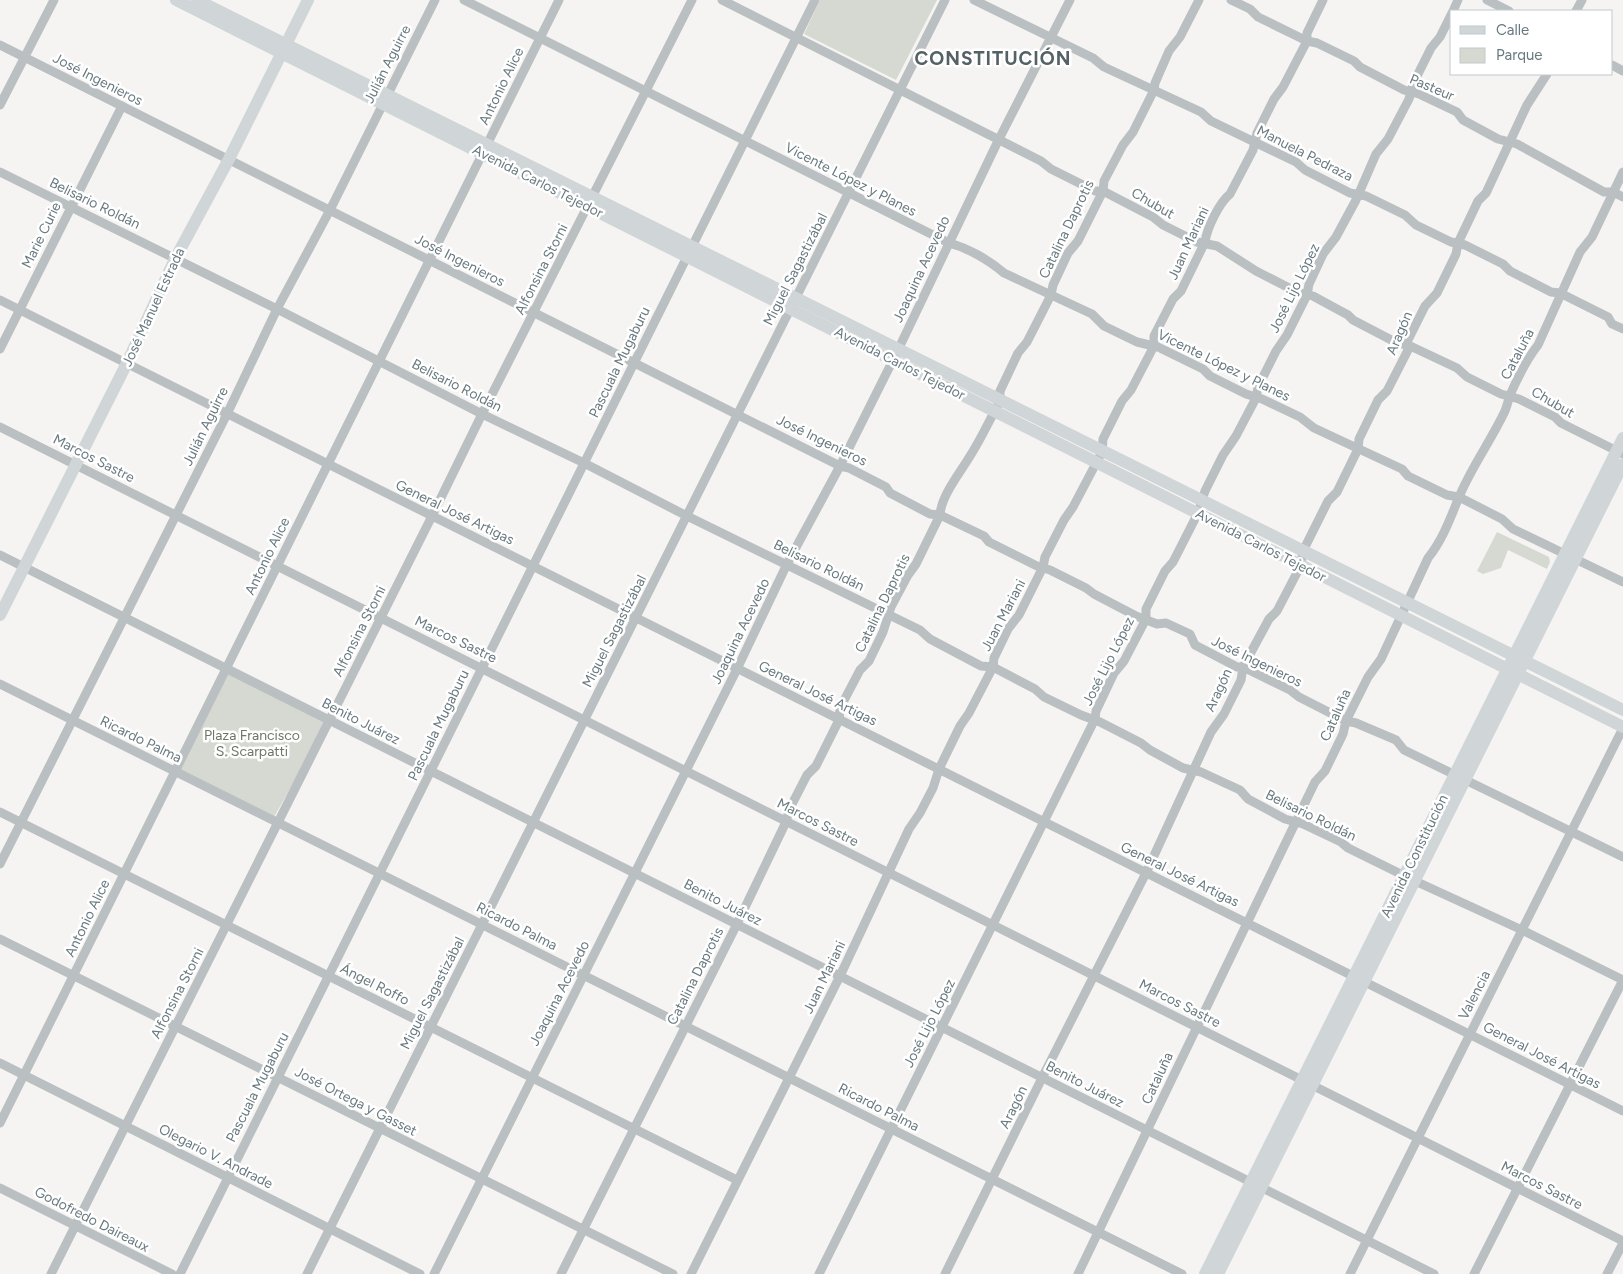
<svg xmlns="http://www.w3.org/2000/svg" width="1623" height="1274" viewBox="0 0 1623 1274" font-family="Figtree,sans-serif">
<style>
.green{fill:#d5d9d1}
.lines{fill:none;stroke-linecap:round;stroke-linejoin:round}
.minor{stroke:#babfc1;stroke-width:9}
.major{stroke:#d0d5d7;stroke-width:12}
.labels{text-anchor:middle;stroke-width:5;stroke-linejoin:round;paint-order:stroke}
.street-label{font-size:14px;fill:#68797f;stroke:#fff}
.park-label{font-size:14px;fill:#6c7765;stroke:#fff}
.district-label{font-size:19px;font-weight:bold;letter-spacing:1px;fill:#546165;stroke:#fff}
</style>
<rect width="100%" height="100%" fill="#f5f4f2"/>
<g class="green">
<path d="M820,0H937L896,80L804,34Z"/>
<path d="M1497,532L1549,557L1550,562L1547,569L1508,550L1501,568L1483,574L1477,571Z"/>
<path d="M226,669L329,720L274,817L178,770Z"/>
</g>
<g class="lines">
<g class="minor">
<path d="M464,0L949,243C968,248 989,260 1004,273L1092,314L1104,326L1137,342L1158,347L1203,369L1210,376L1246,394L1262,399L1300,417L1314,428L1402,469L1408,476L1447,495L1459,497L1502,519L1513,529L1623,582"/>
<path d="M722,0L1041,161L1051,169L1095,191H1103L1153,217L1163,225L1197,242L1217,246L1256,271L1297,292L1313,296L1348,315L1353,320L1399,344H1406L1457,368L1467,377L1501,394L1519,399L1555,417L1561,423L1623,454"/>
<path d="M974,0L1093,58L1104,67L1201,112L1211,121L1296,162L1305,170L1350,193L1366,196L1405,215L1416,225L1451,242L1465,245L1503,264L1510,271L1551,292L1560,293L1608,317L1612,324L1623,329"/>
<path d="M1231,0L1250,9L1258,17L1307,41L1317,43L1354,61L1360,67L1404,90L1419,94L1457,112L1463,120L1498,139L1517,144L1604,192H1613L1623,197"/>
<path d="M1487,0L1509,11"/>
<path d="M1453,11L1458,0"/>
<path d="M1576,11L1582,0"/>
<path d="M0,45L840,466L849,468L886,487L890,493L930,514L940,515L984,536L989,542L1037,566L1050,570L1086,588L1094,594L1136,616L1157,624L1166,623L1190,634L1195,645L1237,667H1243L1290,690L1299,697L1346,721L1356,723L1396,740L1404,750L1623,857"/>
<path d="M1612,65L1623,71"/>
<path d="M0,105L54,0"/>
<path d="M0,172L277,309L482,414L584,463L687,516L920,630L930,639L981,666L993,667L1035,689L1044,697L1081,715L1100,722L1141,743L1150,750L1183,768L1201,772L1240,790L1248,799L1285,819L1303,824L1341,842L1348,848L1415,881L1522,930L1623,980"/>
<path d="M0,300L1623,1111"/>
<path d="M0,349L122,106"/>
<path d="M0,427L1623,1241"/>
<path d="M0,555L1434,1274"/>
<path d="M0,684L1182,1274"/>
<path d="M0,812L737,1180"/>
<path d="M0,864L227,414L277,309L330,210L435,0"/>
<path d="M0,939L673,1274"/>
<path d="M0,1063L420,1274"/>
<path d="M0,1123L559,0"/>
<path d="M0,1188L172,1274"/>
<path d="M51,1274L432,516L482,414L692,0"/>
<path d="M180,1274L815,0"/>
<path d="M307,1274L945,0"/>
<path d="M434,1274L737,669L787,564L840,466L898,350L998,141L1070,0"/>
<path d="M561,1274L737,924L786,822L789,810L807,775L816,766L839,720L840,708L860,670L869,661L883,632L891,607L908,575L916,564L940,515C941,496 960,473 970,456C981,439 990,419 1000,401V391L1018,353L1027,342L1051,295L1053,285L1068,253L1078,241L1103,191L1104,181L1123,145L1133,132L1154,90L1155,83L1169,51L1180,37L1199,0"/>
<path d="M691,1274L840,976L909,829L920,813L933,788L939,769L960,726L969,713L993,667L994,658L1008,629L1019,615L1043,567L1045,557L1064,520L1073,507L1102,452L1103,439L1122,401L1131,390L1154,346V336L1173,299L1181,291L1205,242C1207,228 1219,203 1230,194L1253,150L1257,133L1274,99L1283,87L1307,41V33L1323,0"/>
<path d="M819,1274L1095,719L1096,711L1114,673L1124,661L1146,619V609L1165,571L1173,562L1198,513L1205,491L1223,455L1236,436L1256,398L1258,387L1276,351L1287,335L1307,295L1309,284L1323,254L1336,237L1356,200L1376,154L1388,139L1409,99L1413,84L1431,48L1440,37L1452,13"/>
<path d="M945,1274L1042,1078L1146,873L1211,732L1224,714L1241,680L1243,667L1269,619L1277,611L1301,565L1303,551L1328,501L1337,492L1358,449L1359,439L1378,400L1387,391L1408,350L1406,344L1425,306L1437,293L1456,254L1458,243L1478,201L1486,193L1527,105L1547,74"/>
<path d="M1078,1274L1315,782L1325,771L1343,734L1346,721L1368,677L1381,659L1428,558C1443,539 1450,519 1459,497C1471,468 1490,442 1504,413C1507,407 1508,401 1510,395C1518,377 1526,360 1538,345L1580,252L1592,237L1623,172"/>
<path d="M1350,1274L1623,728"/>
<path d="M1474,1274L1623,980"/>
<path d="M1607,1274L1623,1243"/>
</g>
<g class="major">
<path d="M176,0L1623,727"/>
<path d="M197,0L1623,710"/>
<path d="M0,615L127,363L175,259L229,159L308,0"/>
<path d="M1205,1274L1623,438"/>
<path d="M1218,1274L1623,464"/>
</g>
</g>
<g class="labels">
<g class="street-label">
<text transform="translate(387 64) rotate(-63)" y="5">Julián Aguirre</text>
<text transform="translate(98 79) rotate(27)" y="5">José Ingenieros</text>
<text transform="translate(501 86) rotate(-64)" y="5">Antonio Alice</text>
<text transform="translate(1432 87) rotate(23)" y="5">Pasteur</text>
<text transform="translate(1305 153) rotate(27)" y="5">Manuela Pedraza</text>
<text transform="translate(851 179) rotate(27)" y="5">Vicente López y Planes</text>
<text transform="translate(538 181) rotate(27)" y="5">Avenida Carlos Tejedor</text>
<text transform="translate(95 203) rotate(26)" y="5">Belisario Roldán</text>
<text transform="translate(1153 203) rotate(30)" y="5">Chubut</text>
<text transform="translate(1066 229) rotate(-64)" y="5">Catalina Daprotis</text>
<text transform="translate(41 235) rotate(-64)" y="5">Marie Curie</text>
<text transform="translate(1188 243) rotate(-65)" y="5">Juan Mariani</text>
<text transform="translate(460 260) rotate(27)" y="5">José Ingenieros</text>
<text transform="translate(541 269) rotate(-63)" y="5">Alfonsina Storni</text>
<text transform="translate(795 269) rotate(-63)" y="5">Miguel Sagastizábal</text>
<text transform="translate(921 269) rotate(-65)" y="5">Joaquina Acevedo</text>
<text transform="translate(1294 288) rotate(-64)" y="5">José Lijo López</text>
<text transform="translate(153 307) rotate(-65)" y="5">José Manuel Estrada</text>
<text transform="translate(1399 333) rotate(-67)" y="5">Aragón</text>
<text transform="translate(1517 354) rotate(-62)" y="5">Cataluña</text>
<text transform="translate(619 362) rotate(-64)" y="5">Pascuala Mugaburu</text>
<text transform="translate(900 363) rotate(27)" y="5">Avenida Carlos Tejedor</text>
<text transform="translate(1224 365) rotate(26)" y="5">Vicente López y Planes</text>
<text transform="translate(457 385) rotate(27)" y="5">Belisario Roldán</text>
<text transform="translate(1553 402) rotate(30)" y="5">Chubut</text>
<text transform="translate(205 426) rotate(-64)" y="5">Julián Aguirre</text>
<text transform="translate(822 440) rotate(26)" y="5">José Ingenieros</text>
<text transform="translate(94 458) rotate(27)" y="5">Marcos Sastre</text>
<text transform="translate(455 512) rotate(26)" y="5">General José Artigas</text>
<text transform="translate(1261 545) rotate(27)" y="5">Avenida Carlos Tejedor</text>
<text transform="translate(267 556) rotate(-64)" y="5">Antonio Alice</text>
<text transform="translate(819 565) rotate(26)" y="5">Belisario Roldán</text>
<text transform="translate(882 603) rotate(-64)" y="5">Catalina Daprotis</text>
<text transform="translate(1003 615) rotate(-62)" y="5">Juan Mariani</text>
<text transform="translate(359 631) rotate(-63)" y="5">Alfonsina Storni</text>
<text transform="translate(614 631) rotate(-63)" y="5">Miguel Sagastizábal</text>
<text transform="translate(740 631) rotate(-64)" y="5">Joaquina Acevedo</text>
<text transform="translate(456 639) rotate(26)" y="5">Marcos Sastre</text>
<text transform="translate(1108 661) rotate(-63)" y="5">José Lijo López</text>
<text transform="translate(1257 661) rotate(26)" y="5">José Ingenieros</text>
<text transform="translate(1218 690) rotate(-65)" y="5">Aragón</text>
<text transform="translate(818 693) rotate(26)" y="5">General José Artigas</text>
<text transform="translate(1335 715) rotate(-66)" y="5">Cataluña</text>
<text transform="translate(361 721) rotate(27)" y="5">Benito Juárez</text>
<text transform="translate(438 725) rotate(-64)" y="5">Pascuala Mugaburu</text>
<text transform="translate(141 739) rotate(26)" y="5">Ricardo Palma</text>
<text transform="translate(1311 815) rotate(26)" y="5">Belisario Roldán</text>
<text transform="translate(818 822) rotate(27)" y="5">Marcos Sastre</text>
<text transform="translate(1414 856) rotate(-64)" y="5">Avenida Constitución</text>
<text transform="translate(1180 874) rotate(26)" y="5">General José Artigas</text>
<text transform="translate(723 902) rotate(27)" y="5">Benito Juárez</text>
<text transform="translate(87 918) rotate(-64)" y="5">Antonio Alice</text>
<text transform="translate(517 926) rotate(27)" y="5">Ricardo Palma</text>
<text transform="translate(695 976) rotate(-63)" y="5">Catalina Daprotis</text>
<text transform="translate(824 977) rotate(-64)" y="5">Juan Mariani</text>
<text transform="translate(375 984) rotate(27)" y="5">Ángel Roffo</text>
<text transform="translate(177 993) rotate(-63)" y="5">Alfonsina Storni</text>
<text transform="translate(432 993) rotate(-63)" y="5">Miguel Sagastizábal</text>
<text transform="translate(559 993) rotate(-63)" y="5">Joaquina Acevedo</text>
<text transform="translate(1474 995) rotate(-63)" y="5">Valencia</text>
<text transform="translate(1180 1003) rotate(27)" y="5">Marcos Sastre</text>
<text transform="translate(929 1023) rotate(-63)" y="5">José Lijo López</text>
<text transform="translate(1542 1055) rotate(27)" y="5">General José Artigas</text>
<text transform="translate(1157 1078) rotate(-65)" y="5">Cataluña</text>
<text transform="translate(1085 1084) rotate(27)" y="5">Benito Juárez</text>
<text transform="translate(257 1087) rotate(-63)" y="5">Pascuala Mugaburu</text>
<text transform="translate(356 1101) rotate(27)" y="5">José Ortega y Gasset</text>
<text transform="translate(879 1107) rotate(27)" y="5">Ricardo Palma</text>
<text transform="translate(1013 1107) rotate(-64)" y="5">Aragón</text>
<text transform="translate(216 1156) rotate(27)" y="5">Olegario V. Andrade</text>
<text transform="translate(1542 1185) rotate(27)" y="5">Marcos Sastre</text>
<text transform="translate(92 1219) rotate(27)" y="5">Godofredo Daireaux</text>
</g>
<g class="park-label">
<text x="252" y="740">Plaza Francisco<tspan x="252" dy="16">S. Scarpatti</tspan></text>
</g>
<g class="district-label">
<text x="993" y="65">CONSTITUCIÓN</text>
</g>
</g>
<rect x="1450" y="10" width="162" height="65" fill="#ffffff" stroke="#c3c9cc"/>
<rect x="1460" y="26" width="25" height="8" fill="#d0d5d7" stroke="#c3c9cc"/>
<text x="1496" y="35" font-size="15" fill="#68797f">Calle</text>
<rect x="1460" y="48" width="25" height="15" fill="#d5d9d1" stroke="#c3c9cc"/>
<text x="1496" y="60" font-size="15" fill="#68797f">Parque</text>
</svg>
